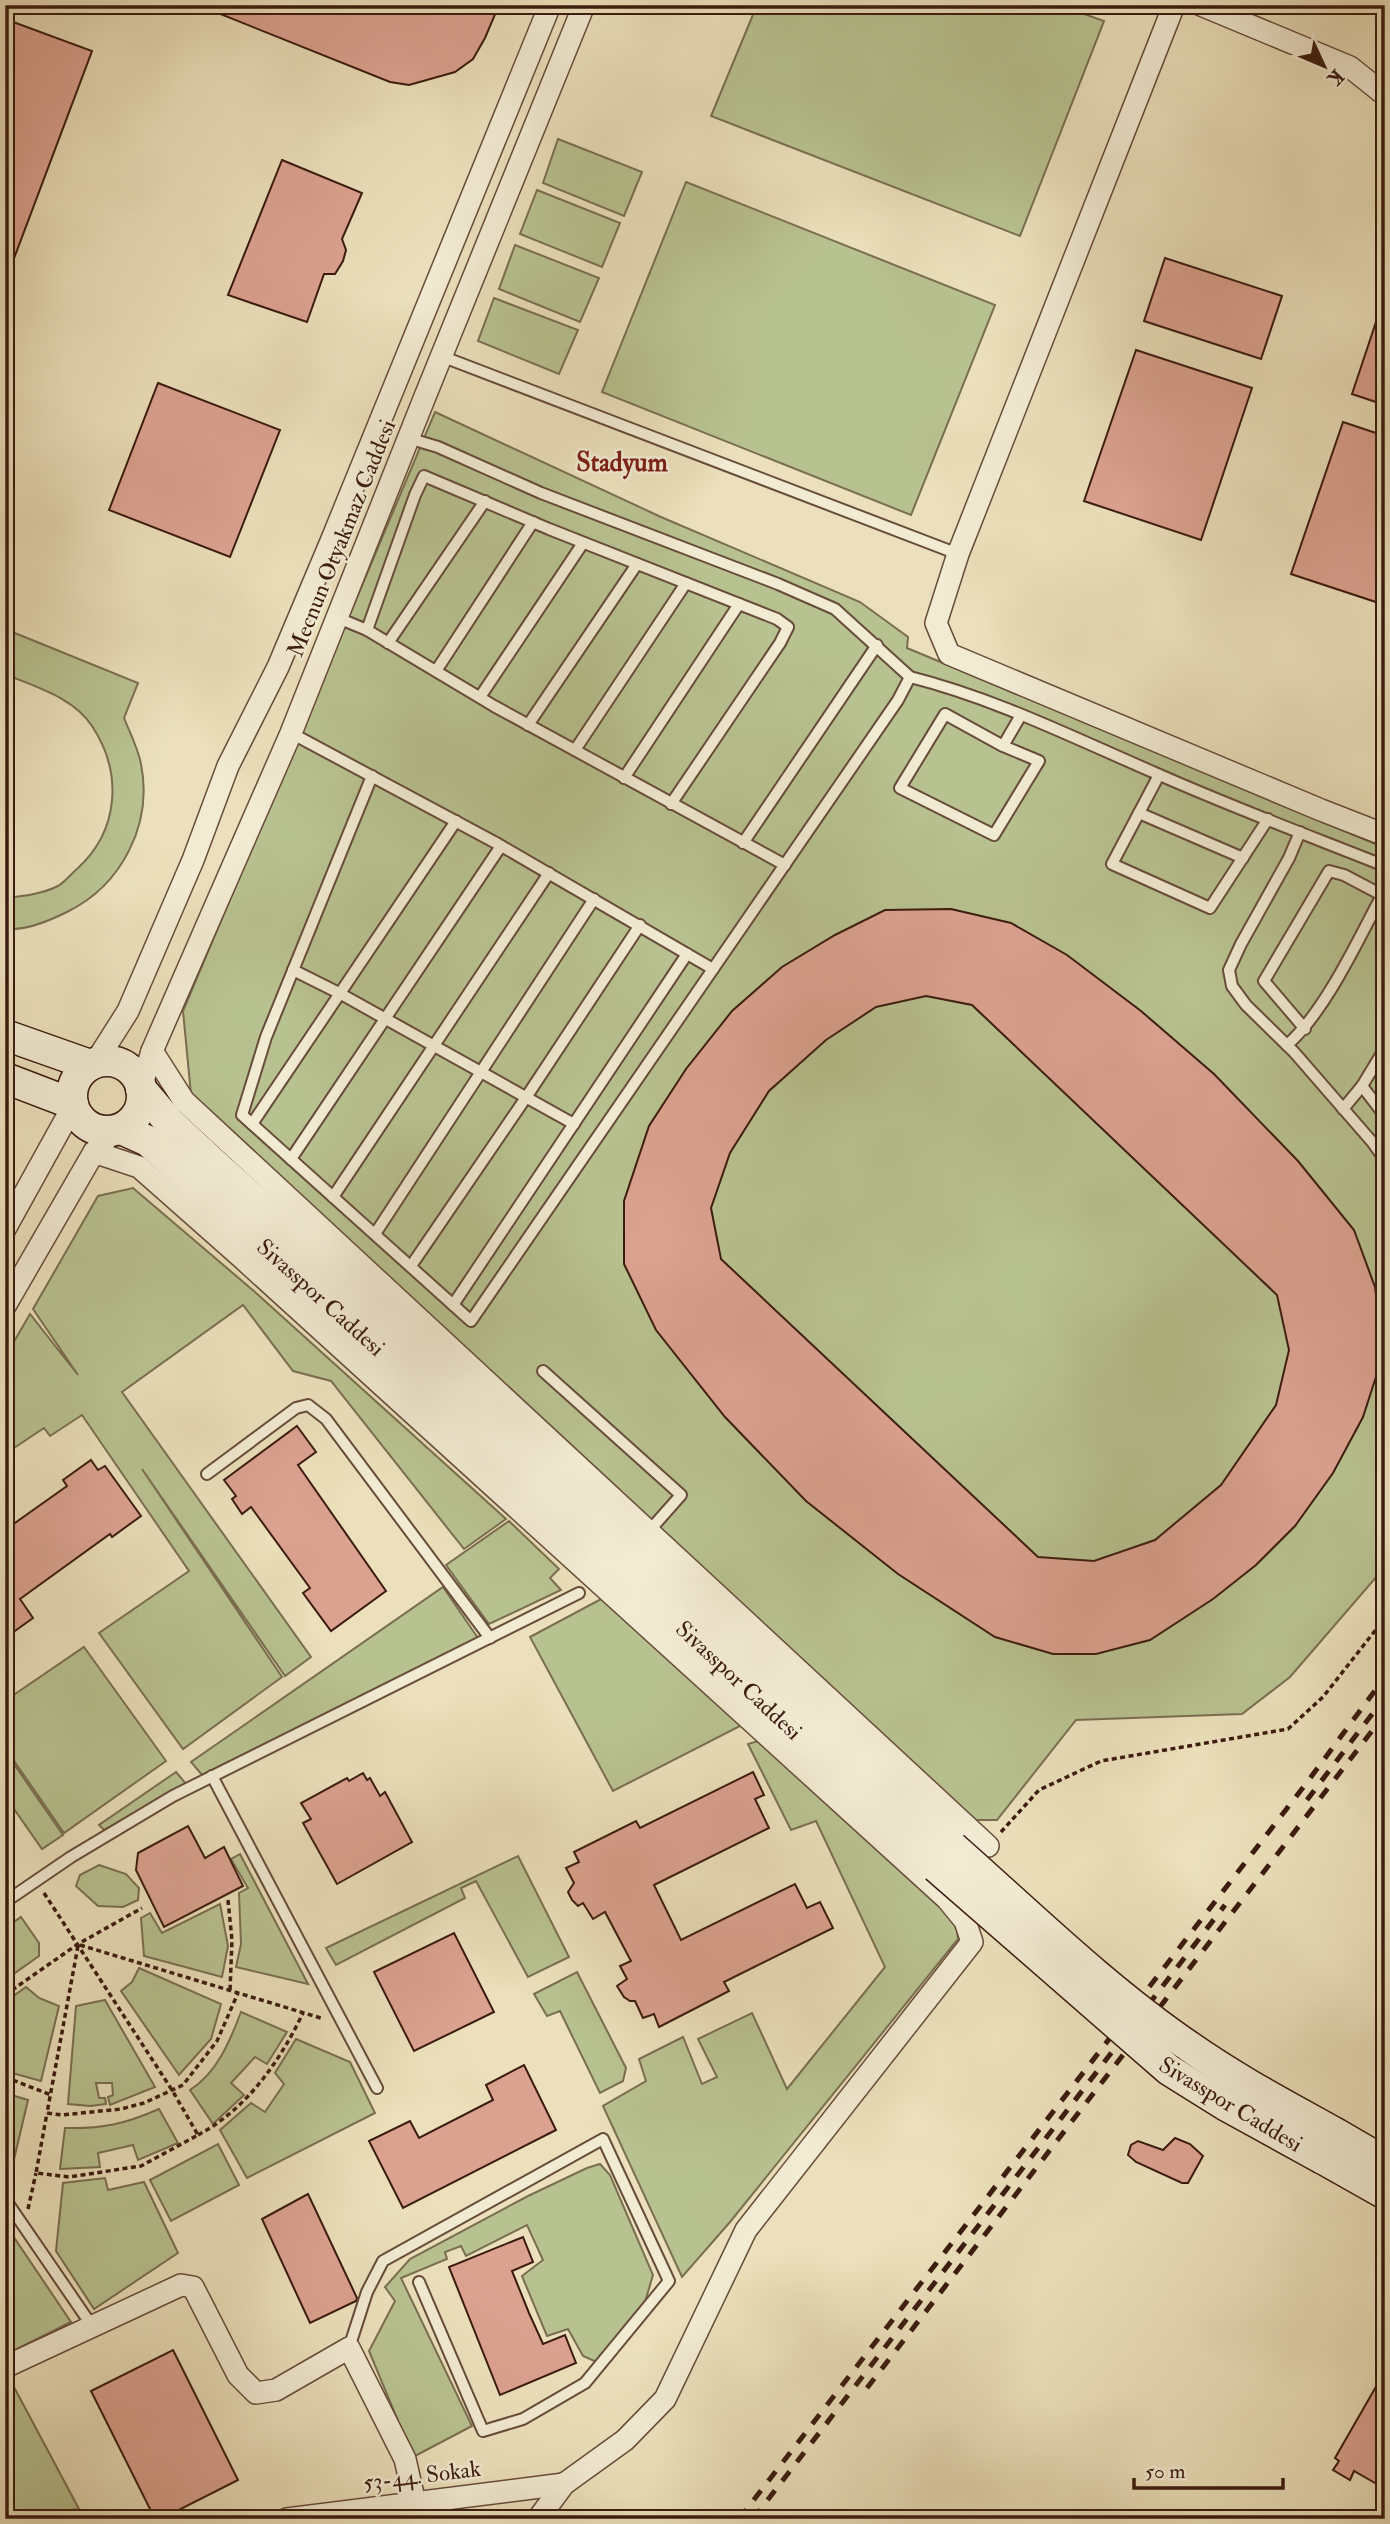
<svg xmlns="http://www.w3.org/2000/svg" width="1390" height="2524" viewBox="0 0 1390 2524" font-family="'IM FELL Double Pica',serif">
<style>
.green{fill:#b8c290;stroke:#7a6e50;stroke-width:2}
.building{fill:#dca290;stroke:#3b1b0f;stroke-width:2;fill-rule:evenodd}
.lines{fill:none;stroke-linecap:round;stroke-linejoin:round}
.lane-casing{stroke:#674c3a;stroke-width:14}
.street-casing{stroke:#674c3a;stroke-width:24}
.secondary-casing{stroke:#3b1b0f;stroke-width:33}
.path{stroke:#3b1b0f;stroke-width:3.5;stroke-dasharray:5 3.5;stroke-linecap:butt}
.lane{stroke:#f2ebd3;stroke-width:10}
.street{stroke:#f2ebd3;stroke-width:21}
.secondary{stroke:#f2ebd3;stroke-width:30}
.rail{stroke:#3b1b0f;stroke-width:5;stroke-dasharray:12 12;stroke-linecap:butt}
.secondary-bridge-casing{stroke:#3b1b0f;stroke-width:33;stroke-linecap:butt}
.secondary-bridge{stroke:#f2ebd3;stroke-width:30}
.labels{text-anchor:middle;stroke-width:5;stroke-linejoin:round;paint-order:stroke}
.street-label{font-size:23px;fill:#3b1b0f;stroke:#f2ebd3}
.quarter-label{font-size:26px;font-weight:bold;fill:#7a1f14;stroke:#f2ebd3}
</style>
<rect width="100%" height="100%" fill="#ebe0bb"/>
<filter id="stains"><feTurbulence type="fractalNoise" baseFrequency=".00286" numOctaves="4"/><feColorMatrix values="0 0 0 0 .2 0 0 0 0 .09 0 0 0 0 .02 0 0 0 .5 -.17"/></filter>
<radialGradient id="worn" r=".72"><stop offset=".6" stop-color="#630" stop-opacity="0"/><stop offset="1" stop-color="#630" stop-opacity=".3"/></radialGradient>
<g class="green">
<path d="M757,5H1059L1104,21L1020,236L711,116Z"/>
<path d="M558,139L642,172L624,216L543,183Z"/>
<path d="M686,182L995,305L911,515L602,392Z"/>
<path d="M537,190L620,223L602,267L520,234Z"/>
<path d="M515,245L599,278L580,322L499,289Z"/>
<path d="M494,298L578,330L559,374L478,341Z"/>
<path d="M435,412L661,517L860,602L908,637L907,648L1385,848V1567L1290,1677L1242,1714L1076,1720L997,1820H971L192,1105L183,1011Z"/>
<path d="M5,629L138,683L124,718C130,733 138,748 141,764C153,824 122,885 67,912C49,921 26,931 5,929V898C23,896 42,894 58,886C65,882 72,873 78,868C119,830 123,773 92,726C73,697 35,687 5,674Z"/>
<path d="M133,1188L255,1292L506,1519L464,1549L331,1381L293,1371L243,1305L122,1392L311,1657L285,1676L142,1469L282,1677L183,1749L99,1633L189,1571L82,1415L50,1436L44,1428L5,1454V1357L30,1314L78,1375L33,1309L98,1196Z"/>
<path d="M509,1521L559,1569L550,1578L561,1590L489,1624L446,1565Z"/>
<path d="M443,1587L478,1638L202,1775L191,1762Z"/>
<path d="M603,1598L742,1725L613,1791L530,1637Z"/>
<path d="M84,1647L166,1761L64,1833L5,1748V1682L15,1694Z"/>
<path d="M761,1740L955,1913L958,1939L730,2222L682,2277L603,2106L646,2081L639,2059L683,2037L702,2084L717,2077L698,2039L752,2013L787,2089L885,1967L816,1821L791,1830L748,1744Z"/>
<path d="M5,1751L63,1835L42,1849L5,1796Z"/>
<path d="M176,1772L187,1785L104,1830L99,1825Z"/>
<path d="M240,1854L308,1984L236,1967L241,1944L239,1893L248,1888L231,1859Z"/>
<path d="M518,1856L569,1957L528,1977L476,1881L461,1888L465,1898L336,1965L326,1948Z"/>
<path d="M99,1865L126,1874L139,1888L138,1900L123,1907L98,1906L76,1886L80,1875Z"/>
<path d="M220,1904L228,1946L222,1977L144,1956L141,1918L150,1913L162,1933Z"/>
<path d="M21,1917L39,1943V1956L5,1980V1928Z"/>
<path d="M139,1968L221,2004L211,2039L179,2075L121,1991L132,1982Z"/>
<path d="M577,1972L626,2068L623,2081L600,2093L560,2011L547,2016L534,1994Z"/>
<path d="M26,1987L39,1998L59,2006L41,2081L5,2071V2002Z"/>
<path d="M105,2000L155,2087L110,2105L108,2097L113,2095L112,2083H96L99,2098H105L106,2104L90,2106L68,2104L76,2006Z"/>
<path d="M241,2012L287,2032L267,2064L255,2057L231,2083L244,2095L213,2124L190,2090C217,2073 230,2041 241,2012Z"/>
<path d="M296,2039L350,2062L375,2113L247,2178L220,2130L251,2103L265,2112L284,2084L275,2073Z"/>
<path d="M5,2093L28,2100L7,2189L5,2186Z"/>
<path d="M159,2109L178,2143L138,2160L133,2145L98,2153L100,2167L60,2169L65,2128C102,2129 125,2124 159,2109Z"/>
<path d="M218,2144L239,2185L171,2221L150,2180Z"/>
<path d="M600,2164L610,2175L653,2275L645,2302L599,2363L583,2356L568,2329L547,2336L522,2276L543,2260L527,2225L466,2256L461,2246L445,2252L447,2259L401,2278L472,2426L413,2457L369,2351L395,2301L385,2287L410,2259L528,2196L587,2168Z"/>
<path d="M105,2178L108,2190L144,2182L178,2253L94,2309L56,2251L63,2183Z"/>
<path d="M5,2224L71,2322L5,2355Z"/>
<path d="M7,2374L79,2509L5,2518Z"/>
</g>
<g class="building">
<path d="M198,5H499L485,38L473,59L455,72L409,85L390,82Z"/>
<path d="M5,19L92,51L7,277H5Z"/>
<path d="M282,160L362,193L342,239L346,250L343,261L335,274H324L307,322L228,295Z"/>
<path d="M1165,258L1282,296L1261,359L1144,321Z"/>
<path d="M1382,304H1385V405L1352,394Z"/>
<path d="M1136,350L1252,388L1201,540L1084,501Z"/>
<path d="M158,383L280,430L230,557L109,510Z"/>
<path d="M1343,422L1385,436V605L1291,574Z"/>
<path d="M951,909L1011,923L1067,955L1141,1011L1214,1074L1298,1161L1354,1230L1375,1287L1383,1355L1363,1417L1333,1473L1295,1526L1256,1565L1213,1599L1150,1640L1096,1654H1053L995,1637L898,1574L806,1501L725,1417L656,1330L624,1264V1201L649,1126L686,1069L732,1011L782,967L835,935L885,910ZM926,996L972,1005L1277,1295L1289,1350L1276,1405L1221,1485L1155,1540L1094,1561L1038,1557L721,1259L711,1208L730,1153L769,1091L826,1040L876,1007Z"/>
<path d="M297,1426L316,1452L298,1465L386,1591L331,1631L303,1593L310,1588L251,1507L242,1514L232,1499L236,1496L224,1480Z"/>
<path d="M91,1460L98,1470L105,1466L141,1516L112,1537L110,1534L20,1599L33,1618L5,1638V1530L67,1486L63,1480Z"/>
<path d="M753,1772L764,1795L755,1799L769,1828L654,1885L681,1940L795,1884L807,1908L820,1902L833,1928L724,1982L729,1991L659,2027L654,2014L643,2018L635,2001H630L624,1997L617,1986L627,1979L620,1966L631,1961L605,1912L593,1919L583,1903L578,1906L572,1900L568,1892L574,1883L566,1868L579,1862L574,1852L636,1821L640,1828Z"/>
<path d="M363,1773L367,1780L370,1778L380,1796L385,1792L412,1842L337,1884L303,1823L311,1819L301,1803L347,1778L349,1781Z"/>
<path d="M188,1826L205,1858L224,1847L243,1886L164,1927L136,1870L138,1853Z"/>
<path d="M454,1933L494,2012L414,2051L374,1972Z"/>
<path d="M524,2065L556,2130L403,2208L369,2141L410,2121L419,2138L493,2100L486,2085Z"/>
<path d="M1175,2138L1190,2144L1203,2156L1188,2183H1182L1136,2162L1128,2155L1131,2145L1138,2141L1163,2150Z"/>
<path d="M308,2194L357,2298L356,2301L310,2323L262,2219Z"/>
<path d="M523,2237L533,2262L512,2271L529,2313L543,2344L565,2335L576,2363L500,2395L449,2267Z"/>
<path d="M173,2350L238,2480L161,2519H155L91,2391Z"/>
<path d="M1385,2371V2466L1375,2483L1354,2471L1350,2480L1333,2470L1339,2461L1335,2458Z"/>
</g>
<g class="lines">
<g class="lane-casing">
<g id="lane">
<path d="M441,356L958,554"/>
<path d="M338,618L367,630L494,706L785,865"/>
<path d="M367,630L415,495L424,476L549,529L777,619L788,627L780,643L671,804"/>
<path d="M388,643L485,501"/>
<path d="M436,671L533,522"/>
<path d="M910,677C994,698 1074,738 1153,772C1229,806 1307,835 1385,866"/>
<path d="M480,697L583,543"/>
<path d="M528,725L637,564"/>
<path d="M291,733L498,844L713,969"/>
<path d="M1003,746L945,714L900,788L994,835L1039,761L1003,746L1021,715"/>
<path d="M575,750L686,583"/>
<path d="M1159,775L1112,864L1210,908L1268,819"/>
<path d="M372,776L266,1037L242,1115L471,1321L898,700L910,677L835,609L778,584L541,493L438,447L408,438"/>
<path d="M624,778L739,604"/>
<path d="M1139,813L1243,858"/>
<path d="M1300,832L1289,858L1241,944L1229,970L1232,986L1246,1005L1294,1052L1373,1143L1385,1160"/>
<path d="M743,843L877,645"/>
<path d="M293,970L341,994L574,1124"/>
<path d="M1287,1045C1325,1012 1358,940 1382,895L1344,875L1329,871L1264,981L1305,1029"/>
<path d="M1362,1086L1385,1116"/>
<path d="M1343,1109L1362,1086L1385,1048"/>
<path d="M252,1124L456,821"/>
<path d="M291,1159L501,846"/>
<path d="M333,1197L549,873"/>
<path d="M375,1234L594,899"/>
<path d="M411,1266L527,1096L640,925"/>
<path d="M453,1305L687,954"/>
<path d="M543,1371L681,1495L650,1530"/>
<path d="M207,1474L296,1408L308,1405L326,1419L490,1638"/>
<path d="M212,1776L377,2088"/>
<path d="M5,1902L71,1857L173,1796L579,1593"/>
<path d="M5,2199L92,2326"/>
<path d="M349,2348L367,2292L383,2261L603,2139L669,2281L585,2383L523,2419L483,2431L419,2282"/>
</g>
</g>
<g class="street-casing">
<g id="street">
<path d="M1174,5L958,554L936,623L949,654L1321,810L1385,835"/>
<path d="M1201,5L1350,67L1385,95"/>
<path d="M152,1051L184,1101L988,1846"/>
<path d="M95,1063L128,1011L193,860L228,766L278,667L332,539L550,5"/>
<path d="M141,1088L152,1051L291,733L424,399L584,5"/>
<path d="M94,1152L139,1167L242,1258L947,1899L965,1921L972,1942L746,2230L665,2399L625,2440L564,2484L538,2519"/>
<path d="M5,1229L73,1106"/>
<path d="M5,1306L94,1152L114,1131"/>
<path d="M5,2367L181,2285L193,2287L238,2375L256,2393L276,2390L349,2348L405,2459L415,2503"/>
<path d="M287,2519L564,2484"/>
</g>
</g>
<g class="secondary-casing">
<g id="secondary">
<path d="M5,1035L90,1065"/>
<circle cx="107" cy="1096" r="35"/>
<path d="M5,1078L73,1104"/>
<path d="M141,1089L169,1122L214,1164L648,1557L953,1847"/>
<path d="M121,1129L148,1141L628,1575L936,1867"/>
<path d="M1337,2134L1385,2162"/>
<path d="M1323,2159L1385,2194"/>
</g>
</g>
<g class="path">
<path d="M1001,1832L1039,1790L1101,1761L1288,1729L1323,1697L1385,1618"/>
<path d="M44,1893L172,2090L198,2135L141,2166L69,2177L36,2173L47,2113"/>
<path d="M228,1900L232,1940L230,1991"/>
<path d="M80,1945L324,2019"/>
<path d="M78,1946L47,2113L62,2115L121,2109L144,2103L183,2085L217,2041L238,1993"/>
<path d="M5,1995L78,1944L142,1908"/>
<path d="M5,2077L51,2095"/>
<path d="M198,2135C247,2109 280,2061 303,2013"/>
<path d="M28,2209L36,2173"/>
</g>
<use href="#lane" class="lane"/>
<use href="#street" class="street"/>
<use href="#secondary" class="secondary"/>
<g class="rail">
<path d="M1307,1800L1385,1697"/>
<path d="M867,2388L1385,1714"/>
<path d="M739,2519L1305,1785L1385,1677"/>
<path d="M753,2519L1225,1905"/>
</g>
<g class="secondary-bridge-casing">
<g id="secondary-bridge">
<path d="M953,1847C1030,1915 1105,1989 1190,2047C1237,2080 1287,2106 1337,2134"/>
<path d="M936,1867L1169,2070L1225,2105L1323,2159"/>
</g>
</g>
<use href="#secondary-bridge" class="secondary-bridge"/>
</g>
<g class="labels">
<g class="street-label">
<text transform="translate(341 538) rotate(-68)" y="8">Mecnun Otyakmaz Caddesi</text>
<text transform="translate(321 1297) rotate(42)" y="8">Sivasspor Caddesi</text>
<text transform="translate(739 1680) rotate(43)" y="8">Sivasspor Caddesi</text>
<text transform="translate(1231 2104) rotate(31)" y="8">Sivasspor Caddesi</text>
<text transform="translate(422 2475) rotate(-7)" y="8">53-44. Sokak</text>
</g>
<g class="quarter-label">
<text x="622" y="471">Stadyum</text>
</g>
</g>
<rect width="1390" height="2524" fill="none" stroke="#ebe0bb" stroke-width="28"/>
<rect x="7" y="7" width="1376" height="2510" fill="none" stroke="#3b1b0f" stroke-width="3.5"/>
<rect x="14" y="14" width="1362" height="2496" fill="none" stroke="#3b1b0f" stroke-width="2"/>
<g transform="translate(1324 66) rotate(134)" stroke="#f2ebd3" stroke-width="5" paint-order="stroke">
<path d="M0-5L12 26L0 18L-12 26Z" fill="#3b1b0f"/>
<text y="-10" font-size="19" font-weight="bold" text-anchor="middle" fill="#3b1b0f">K</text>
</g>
<path d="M1134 2478v10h149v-10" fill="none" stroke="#3b1b0f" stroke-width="3.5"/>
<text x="1145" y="2478" font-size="21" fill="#3b1b0f" stroke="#f2ebd3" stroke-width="5" paint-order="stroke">50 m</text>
<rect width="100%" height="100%" filter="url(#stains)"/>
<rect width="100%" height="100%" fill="url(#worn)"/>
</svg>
